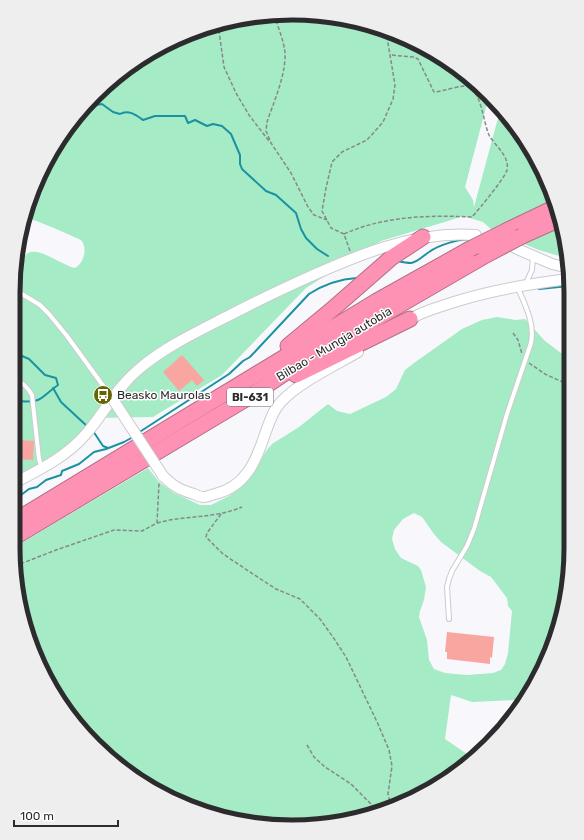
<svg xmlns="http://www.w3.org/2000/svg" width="584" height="840" viewBox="0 0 584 840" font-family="Rubik,sans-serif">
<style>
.green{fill:#a5ebc5;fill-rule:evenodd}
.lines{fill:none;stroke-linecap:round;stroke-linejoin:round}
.stream{stroke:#1b92a2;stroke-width:2}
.building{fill:#f9a6a0}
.service-casing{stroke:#cbcbcf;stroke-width:6}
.tertiary-casing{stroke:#cbcbcf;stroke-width:12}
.motorway-casing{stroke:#b46e85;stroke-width:17}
.path{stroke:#88888b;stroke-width:1.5;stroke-dasharray:4 2;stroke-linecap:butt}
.service{stroke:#fff;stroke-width:4}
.tertiary{stroke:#fff;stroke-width:10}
.motorway{stroke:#fd92b4;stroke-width:15}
.tertiary-bridge-casing{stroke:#cbcbcf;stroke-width:12;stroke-linecap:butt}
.motorway-bridge-casing{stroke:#b46e85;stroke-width:17;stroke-linecap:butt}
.tertiary-bridge{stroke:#fff;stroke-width:10}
.motorway-bridge{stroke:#fd92b4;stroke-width:15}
.labels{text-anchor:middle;stroke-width:3;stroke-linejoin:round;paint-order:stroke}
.shield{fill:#fff;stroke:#6b6b6d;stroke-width:1}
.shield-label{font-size:11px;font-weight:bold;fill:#2c2c2e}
.street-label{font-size:12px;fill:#2c2c2e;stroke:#fff}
.poi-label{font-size:12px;fill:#2c2c2e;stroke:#fff;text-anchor:start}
.rim{fill:none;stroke:#2c2c2e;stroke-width:5}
</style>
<rect width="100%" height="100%" fill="#f8f8fc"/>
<g class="green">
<path d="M310,14L364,22L415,42L462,71L489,96L465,187L473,200L474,207L501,107L542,169L552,201L518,216L492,230L483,222L463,216L448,221L381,241L306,288L222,375L153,417L95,418L45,469L14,488L18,265C21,261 24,255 28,253C40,247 63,266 75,268C84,263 88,248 81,240L54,228L26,217L50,153L108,82L152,50L202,28L255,15Z"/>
<path d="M559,225L569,259L539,250L522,243Z"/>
<path d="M497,317L516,320L525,319L545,341L569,359L570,566L562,620L542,671L523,703L514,700L472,702L451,695L445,739L470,756L465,765L415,798L346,822L256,825L185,806L108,758L60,703L23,620L13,548L148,468L159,482L174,493L200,505H211L229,496L243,485L255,470L266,451L272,444L299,427L328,404L337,411L350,414L386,397L396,389L405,370L414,363L462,329L482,320ZM414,513L422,517L434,534L441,542L480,571L491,577L507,598L508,606L512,611L508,653L505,664L501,670L493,673L467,675L445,673L434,669L429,660L427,640L419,617L420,611L424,600L426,587L421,570L418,566L401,558L395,549L392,539L394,530L403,519Z"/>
</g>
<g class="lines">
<g class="stream">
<path d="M91,103L96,105L102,104L113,112L120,114C128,109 136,115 143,120L155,116H185L188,123L195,120L207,126L213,124L222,126L231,134L240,155V164L242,169L266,191L276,195L296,213L301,229L306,238L317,249L328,256"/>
<path d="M398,261C402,262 407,263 411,263C418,262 424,255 429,252C439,245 460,238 471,240"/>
<path d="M539,289L569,286"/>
<path d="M53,388L61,402L88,427"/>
<path d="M16,401C44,403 38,399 58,385L56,378L45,375L29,359L22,356L16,351"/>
<path d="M93,431L103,446L108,448"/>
<path d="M138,433L229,374L243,361L250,357L309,294C323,285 341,279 357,278"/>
<path d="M14,497L21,495L29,489L37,487L46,480L61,475L62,471L79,464L94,452L106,449L124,442L133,437"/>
</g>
</g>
<g class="building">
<path d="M182,355L204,380L197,386L192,380L179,391L163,372Z"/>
<path d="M18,440L34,441L33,460L16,459Z"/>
<path d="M447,632L494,637L492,658L490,657V664L447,659V652H445Z"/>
</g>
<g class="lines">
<g class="service-casing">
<g id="service">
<path d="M526,283L532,270L533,257"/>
<path d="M17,291L40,305L49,314L67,336L112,398"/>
<path d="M16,380C24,383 28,388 32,395L39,459L42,468"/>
<path d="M449,619L447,587L449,579L452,571L467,546L474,529L507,414L531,343C535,323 525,305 517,286"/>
</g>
</g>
<g class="tertiary-casing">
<g id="tertiary">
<path d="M515,248L552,264L569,268"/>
<path d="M405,322C417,314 432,309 445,305C485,291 527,284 569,279"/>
<path d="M163,476C173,486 180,490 194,494C196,495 200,497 203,497C206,497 211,495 215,494C245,487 256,462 265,434C269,423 273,410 281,402C298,383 336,365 358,352"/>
<path d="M14,483C41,469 66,457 86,434C105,412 116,388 139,369C166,346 199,331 230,315C253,303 276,292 300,281C355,256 415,230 476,235"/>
</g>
</g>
<g class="motorway-casing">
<g id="motorway">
<path d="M508,230L554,208"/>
<path d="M522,236L558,220"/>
<path d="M288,346L335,307L391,258L423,237"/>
<path d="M296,375L410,319"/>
<path d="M13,522L377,301L470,249"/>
<path d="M13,538L249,397L303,361L486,255"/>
</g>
</g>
<g class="path">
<path d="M274,15C278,27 284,41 285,53C286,75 274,101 267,122L266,131L271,143L291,173L308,207L314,215L327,220"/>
<path d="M218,24L224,67L236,93L249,115L269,141"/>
<path d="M344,234C384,216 429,215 472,217C479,209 505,178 507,170C510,156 495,146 489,135C483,121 482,96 470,87C465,83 442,92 434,92L418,59L413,57L391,55"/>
<path d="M350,251L344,234L331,228L322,211L326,188L332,162L342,152L367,140L383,122L393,99L395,85L386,31"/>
<path d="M513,333L518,340L522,354"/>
<path d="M529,363L545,374L569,385"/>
<path d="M221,514L207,533L206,537L223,554L262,580L276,589L300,599L320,619L333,637L346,657L378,724L389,750L392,766L388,794L391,806"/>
<path d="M157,523C185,515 213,519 242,507"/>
<path d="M15,566L56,550L114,530L142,531L157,523L159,483"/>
<path d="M307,745L314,757L325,767L351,784L378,811"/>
</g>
<use href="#service" class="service"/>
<use href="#tertiary" class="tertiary"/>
<use href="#motorway" class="motorway"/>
<g class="tertiary-bridge-casing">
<path id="tertiary-bridge" d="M112,398L163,476"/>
</g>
<g class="motorway-bridge-casing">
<g id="motorway-bridge">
<path d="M470,249L508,230"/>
<path d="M486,255L522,236"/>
</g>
</g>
<use href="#tertiary-bridge" class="tertiary-bridge"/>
<use href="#motorway-bridge" class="motorway-bridge"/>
</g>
<defs>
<g id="bus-disc" transform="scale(1)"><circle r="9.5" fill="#646602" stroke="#fff"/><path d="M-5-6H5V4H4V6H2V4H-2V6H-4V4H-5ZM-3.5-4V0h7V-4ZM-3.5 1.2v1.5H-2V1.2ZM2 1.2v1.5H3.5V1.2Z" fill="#fff"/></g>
</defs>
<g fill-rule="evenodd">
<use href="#bus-disc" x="103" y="395"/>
</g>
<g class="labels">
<rect class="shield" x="227" y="388" width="46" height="18" rx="3"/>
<g class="shield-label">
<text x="250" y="401">BI-631</text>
</g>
<g class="street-label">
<text transform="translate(334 344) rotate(-31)" y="4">Bilbao - Mungia autobia</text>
</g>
<g class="poi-label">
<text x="117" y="399">Beasko Maurolas</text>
</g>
</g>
<path d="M0 0H584V840H0ZM292 20H292A272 272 0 0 1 564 292V548A272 272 0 0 1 292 820H292A272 272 0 0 1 20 548V292A272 272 0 0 1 292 20Z" fill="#eee" fill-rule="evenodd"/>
<path class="rim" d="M292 20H292A272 272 0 0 1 564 292V548A272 272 0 0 1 292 820H292A272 272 0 0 1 20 548V292A272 272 0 0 1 292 20Z"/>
<path d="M14 820v6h104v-6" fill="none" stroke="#2c2c2e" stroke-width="2"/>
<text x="20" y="820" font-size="12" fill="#2c2c2e" stroke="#ffffff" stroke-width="3" paint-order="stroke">100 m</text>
</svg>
